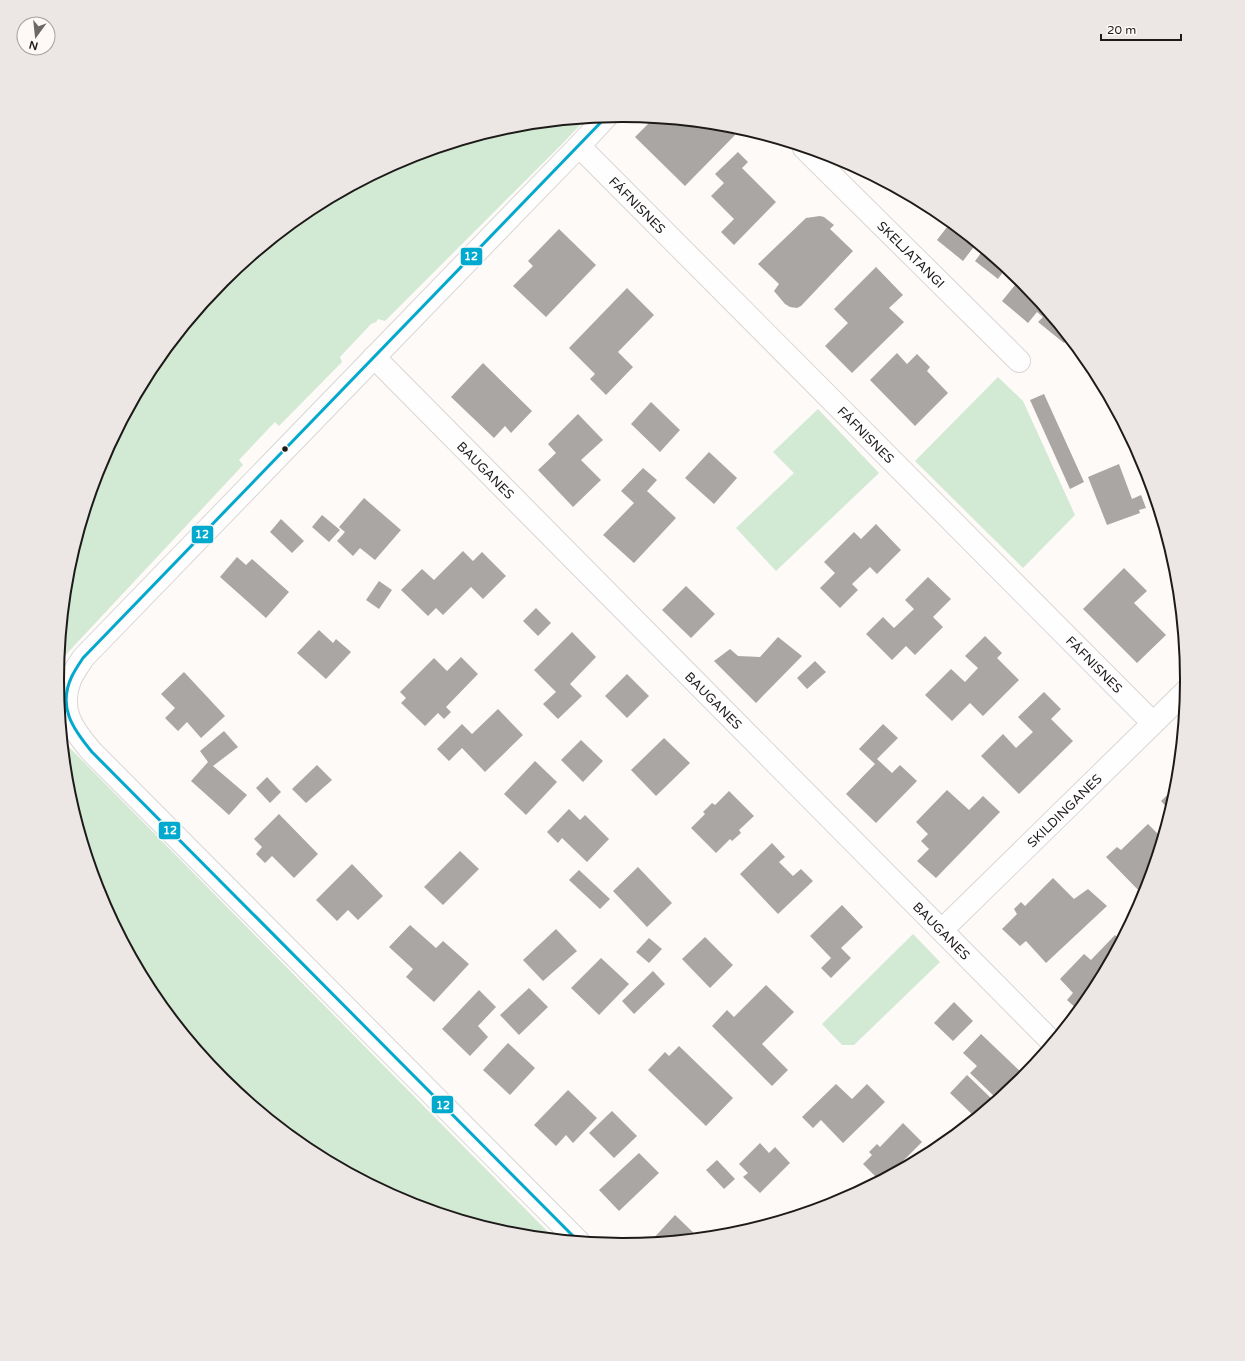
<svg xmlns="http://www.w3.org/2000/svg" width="1245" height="1361" viewBox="0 0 1245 1361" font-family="'Varela Round',sans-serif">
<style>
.green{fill:#d2e9d4}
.building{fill:#a9a6a4}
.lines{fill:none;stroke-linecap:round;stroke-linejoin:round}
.minor-casing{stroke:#d9d6d5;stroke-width:24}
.minor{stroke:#fffefe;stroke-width:22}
.bus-1-casing{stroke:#fef9f7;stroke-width:6}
.bus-1{stroke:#00a9ce;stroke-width:3}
.bus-dot{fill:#1d1a19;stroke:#fef9f7;stroke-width:1.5}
.labels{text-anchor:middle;stroke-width:4;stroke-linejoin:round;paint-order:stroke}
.street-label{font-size:13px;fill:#1d1a19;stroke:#fef9f7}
.rim{fill:none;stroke:#1d1a19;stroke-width:2}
.line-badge{stroke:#fef9f7;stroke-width:1.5}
.badge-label{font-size:11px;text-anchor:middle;font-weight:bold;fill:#fff}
</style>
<rect width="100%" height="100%" fill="#fdfaf8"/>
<g class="green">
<path d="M586,119L561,145L385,321L378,319L376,322L371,324L340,357L342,362L279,426L275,422L273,424L239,460L243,465L59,662L68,570L100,464L152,366L223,280L309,210L406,158L512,126Z"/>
<path d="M998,377L1023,401L1075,515L1023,568L915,461Z"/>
<path d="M818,409L879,473L776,571L736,528L794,473L773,452Z"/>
<path d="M63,741L555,1239L512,1235L406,1203L308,1151L222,1080L152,994L100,897L68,791Z"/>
<path d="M913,934L940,962L854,1045H842L822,1024Z"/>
</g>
<g class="building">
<path d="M654,118L692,122L695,124L697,122L724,125L735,135L685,186L635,137Z"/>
<path d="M738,152L748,162L742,168L776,202L734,245L721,232L734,219L711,196L724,183L715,174Z"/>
<path d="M820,216L824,217L834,225L830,229L853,251L801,306L797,308L790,307L785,304L774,291L779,284L758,264L806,218Z"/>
<path d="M951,222L976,244L963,261L937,240Z"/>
<path d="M559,229L596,265L546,317L513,286L533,266L528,261Z"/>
<path d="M984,249L1006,268L998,279L975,261Z"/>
<path d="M876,267L903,295L889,308L904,322L852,373L825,346L848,323L834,309Z"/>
<path d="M1020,279L1069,337L1064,343L1038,322L1043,317L1037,312L1028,323L1002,301Z"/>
<path d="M627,288L654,315L618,352L633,367L606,395L590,379L595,374L569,348Z"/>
<path d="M897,353L907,364L917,354L930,367L927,371L948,393L915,426L870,380Z"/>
<path d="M483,363L532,411L511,433L505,426L494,438L451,397Z"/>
<path d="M1044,394L1084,482L1070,489L1030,400Z"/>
<path d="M651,402L680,430L660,452L631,424Z"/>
<path d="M578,414L603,440L581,460L601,480L573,507L538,470L556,453L548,444Z"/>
<path d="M709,452L737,478L714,504L685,478Z"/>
<path d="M1119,464L1132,499L1141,495L1146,508L1139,510L1140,513L1107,525L1088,477Z"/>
<path d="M643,468L657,480L647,491L676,518L634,563L603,535L634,503L621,491Z"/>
<path d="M364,498L401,530L375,560L360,548L353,556L337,541L345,532L339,527Z"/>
<path d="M322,515L340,530L329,542L312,527Z"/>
<path d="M281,519L304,541L292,553L270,532Z"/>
<path d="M876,524L901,550L877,574L870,567L852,584L858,590L840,608L820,588L835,573L824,562L854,532L861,539Z"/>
<path d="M463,551L473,561L482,552L506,576L483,599L471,587L443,615L436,608L428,616L401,590L422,569L434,580Z"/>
<path d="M237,557L246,565L252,559L289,592L266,618L220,577Z"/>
<path d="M1124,568L1147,591L1134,603L1166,635L1137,663L1083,609Z"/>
<path d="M928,577L951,599L933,617L943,627L915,655L906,646L892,660L866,634L883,617L894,628L914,609L905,600Z"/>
<path d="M379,581L392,590L379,609L366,600Z"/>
<path d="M686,586L715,614L691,638L662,610Z"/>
<path d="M536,608L551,623L538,636L523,621Z"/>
<path d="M319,630L333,643L336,639L351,652L326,679L297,653Z"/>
<path d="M572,632L596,657L570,684L582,696L558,719L543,704L556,692L534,670Z"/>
<path d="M985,636L1002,653L997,658L1019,680L983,716L970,703L952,721L925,695L951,669L965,682L978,668L965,656Z"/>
<path d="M778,637L802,656L756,703L714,661L730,649L738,656L760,657Z"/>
<path d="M461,657L478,674L446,707L451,712L444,719L438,713L425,726L401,703L406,698L400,692L434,658L447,671Z"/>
<path d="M815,661L826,672L807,689L797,678Z"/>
<path d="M184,672L225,716L201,738L187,722L178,731L165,718L175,708L161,694Z"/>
<path d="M627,674L649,696L627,718L605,696Z"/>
<path d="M1044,692L1061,709L1051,719L1073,741L1019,794L981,756L1003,734L1016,748L1033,732L1018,717Z"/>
<path d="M498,709L523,735L485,772L462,748L449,761L437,749L462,724L472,734Z"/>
<path d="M883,724L898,738L877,759L892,773L900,765L917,781L876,823L846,794L875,764L859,749Z"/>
<path d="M224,731L238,747L213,766L247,795L229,815L191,781L208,762L200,751Z"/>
<path d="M664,738L690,763L656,796L631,770Z"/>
<path d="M581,740L603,761L583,782L561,760Z"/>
<path d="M535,761L557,782L526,815L504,794Z"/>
<path d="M317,765L332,780L306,803L292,789Z"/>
<path d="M267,777L281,792L270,803L256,788Z"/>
<path d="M1178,785L1177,791L1171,812L1161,801Z"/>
<path d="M947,790L969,810L983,796L1000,812L936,878L917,861L929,849L921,841L928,834L916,822Z"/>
<path d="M729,791L754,816L739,830L741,833L732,841L730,839L716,853L691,828L705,814L703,812L712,803L715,805Z"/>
<path d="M569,809L580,820L585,815L609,839L587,862L562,838L558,843L547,832Z"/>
<path d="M279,814L318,854L294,878L272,856L265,863L256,854L262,847L254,839Z"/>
<path d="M1148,824L1163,839L1145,897L1106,857L1117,847L1121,850Z"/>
<path d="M772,843L785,857L779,862L793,876L801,869L813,881L778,914L740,874Z"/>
<path d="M460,851L479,869L443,905L424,887Z"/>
<path d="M352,864L383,896L358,920L348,910L337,921L316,900Z"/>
<path d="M638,867L672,903L647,927L613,891Z"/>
<path d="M579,870L610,899L600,909L569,880Z"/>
<path d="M1053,878L1074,899L1088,889L1107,906L1046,963L1026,941L1020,946L1002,929L1017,914L1014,909L1021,902L1025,906Z"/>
<path d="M842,905L863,927L841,948L851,958L831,978L821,968L831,958L810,936Z"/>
<path d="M410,925L436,948L443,941L469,964L434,1002L406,977L413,969L389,947Z"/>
<path d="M556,929L577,951L543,981L523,960Z"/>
<path d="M1115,935L1121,941L1093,995L1079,1011L1067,1000L1073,993L1060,979L1084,954L1091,960Z"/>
<path d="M705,937L733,965L710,988L682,959Z"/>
<path d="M649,938L662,949L649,963L636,952Z"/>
<path d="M601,958L629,984L599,1015L571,988Z"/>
<path d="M653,971L665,984L634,1014L622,1001Z"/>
<path d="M766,985L794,1012L762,1044L788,1070L772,1086L712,1026L727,1010L734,1017Z"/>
<path d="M529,988L548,1007L519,1035L500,1015Z"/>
<path d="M479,990L496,1007L478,1026L488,1037L470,1056L442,1029Z"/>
<path d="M954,1002L973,1021L953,1041L934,1023Z"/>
<path d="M981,1034L1021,1072L996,1098L970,1073L977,1066L963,1053Z"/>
<path d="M508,1043L535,1068L510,1095L483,1070Z"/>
<path d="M679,1046L733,1098L706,1126L648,1070L665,1052L669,1056Z"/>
<path d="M967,1075L994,1101L976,1118L950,1093Z"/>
<path d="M836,1084L852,1099L867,1084L885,1102L843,1143L821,1120L813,1128L802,1117Z"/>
<path d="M568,1090L597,1118L573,1143L566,1135L556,1146L534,1125Z"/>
<path d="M612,1111L637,1136L614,1158L589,1133Z"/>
<path d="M903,1123L922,1142L887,1177L880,1181L863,1164L872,1155L869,1152L877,1144L880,1147Z"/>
<path d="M760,1143L769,1153L775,1147L790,1163L760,1193L743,1177L748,1173L739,1164Z"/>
<path d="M639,1153L659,1173L619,1211L599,1190Z"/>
<path d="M717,1160L735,1179L724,1189L706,1170Z"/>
<path d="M825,1202L829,1206L817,1209Z"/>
<path d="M675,1215L699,1238L653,1243L651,1241Z"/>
<path d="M725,1229L731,1235L717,1237Z"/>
</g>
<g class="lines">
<g class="minor-casing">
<g id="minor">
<path id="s1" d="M579,146L1153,723"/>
<path id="s2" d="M804,148L1019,361"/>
<path id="s3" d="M374,357L1053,1043"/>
<path id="s4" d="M942,930L1187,690"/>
<path d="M579,1242L92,752C73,730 58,710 70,680C73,672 79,665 83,658L579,146L606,117"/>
</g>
</g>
<use href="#minor" class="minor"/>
<g class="bus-1-casing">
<path id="bus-1" d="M579,1242L92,752C73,729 57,707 72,676C75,670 79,664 83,658L606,117"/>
</g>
<use href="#bus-1" class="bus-1"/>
</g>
<circle class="bus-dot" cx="285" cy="449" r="3.5"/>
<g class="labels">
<g class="street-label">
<text dy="5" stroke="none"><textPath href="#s1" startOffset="83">FÁFNISNES</textPath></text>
<text dy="5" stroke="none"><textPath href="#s2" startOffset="151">SKELJATANGI</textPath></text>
<text dy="5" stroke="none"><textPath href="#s1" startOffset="407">FÁFNISNES</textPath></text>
<text dy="5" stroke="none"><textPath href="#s3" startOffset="159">BAUGANES</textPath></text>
<text dy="5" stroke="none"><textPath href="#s1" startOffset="731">FÁFNISNES</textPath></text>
<text dy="5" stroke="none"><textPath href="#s3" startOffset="483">BAUGANES</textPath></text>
<text dy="5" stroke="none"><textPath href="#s4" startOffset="171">SKILDINGANES</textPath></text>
<text dy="5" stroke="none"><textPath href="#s3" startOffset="807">BAUGANES</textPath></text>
</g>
</g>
<path d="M0 0H1245V1361H0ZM64 680a558 558 0 1 1 1116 0a558 558 0 1 1-1116 0Z" fill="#ece7e5" fill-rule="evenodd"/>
<path class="rim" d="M64 680a558 558 0 1 1 1116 0a558 558 0 1 1-1116 0Z"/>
<g class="line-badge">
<rect x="460" y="247" width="23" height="19" rx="4" fill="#00a9ce"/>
<rect x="191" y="525" width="23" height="19" rx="4" fill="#00a9ce"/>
<rect x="158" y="821" width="23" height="19" rx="4" fill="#00a9ce"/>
<rect x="431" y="1095" width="23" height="19" rx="4" fill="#00a9ce"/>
</g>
<g class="badge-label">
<text x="471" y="260">12</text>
<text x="202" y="538">12</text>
<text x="170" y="834">12</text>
<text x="443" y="1109">12</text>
</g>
<g transform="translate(36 36) rotate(195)"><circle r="19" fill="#fef9f7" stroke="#a4a09e"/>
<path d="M0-3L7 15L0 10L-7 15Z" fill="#6b6867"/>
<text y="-6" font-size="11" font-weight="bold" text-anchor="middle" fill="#1d1a19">N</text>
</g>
<path d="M1101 34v6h80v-6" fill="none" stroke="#1d1a19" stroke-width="2"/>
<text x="1107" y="34" font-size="12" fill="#1d1a19" stroke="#fef9f7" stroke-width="3" paint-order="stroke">20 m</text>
</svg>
